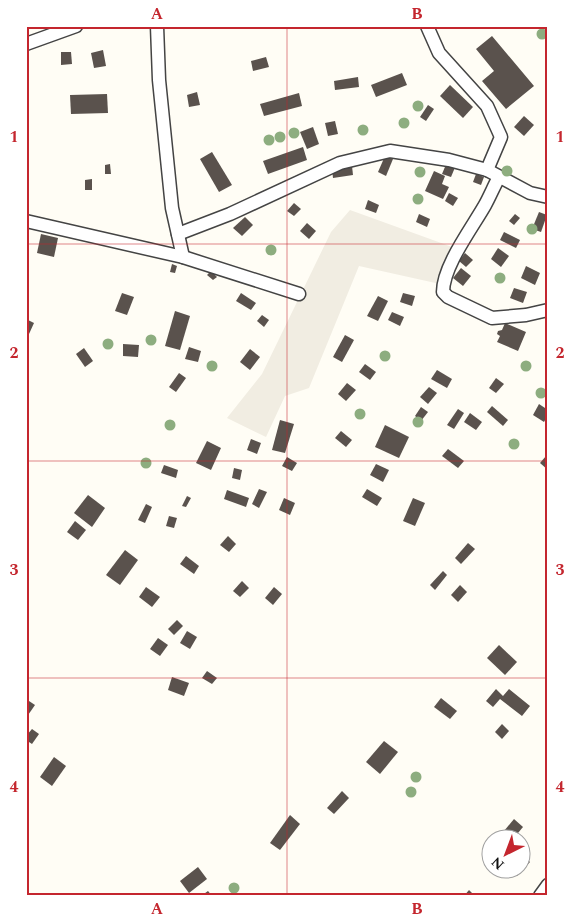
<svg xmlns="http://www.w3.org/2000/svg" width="574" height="922" viewBox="0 0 574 922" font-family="Spectral,serif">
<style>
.plaza{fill:#f1ede2}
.building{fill:#5a524d}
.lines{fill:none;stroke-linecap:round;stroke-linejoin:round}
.street-casing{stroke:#444;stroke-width:15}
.street{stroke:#fff;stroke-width:12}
.tree{fill:#8dad7f}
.grid{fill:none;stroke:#c4262e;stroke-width:1;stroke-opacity:0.55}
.neatline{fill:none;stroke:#c4262e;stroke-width:2}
.grid-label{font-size:16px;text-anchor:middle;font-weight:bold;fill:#c4262e}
</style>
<rect width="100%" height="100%" fill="#fffdf5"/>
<path class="plaza" d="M350,210L455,248L440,284L359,266L309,388L285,396L266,437L227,418L262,374L331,232Z"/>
<g class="building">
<path d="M492,36L534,86L506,109L482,81L494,71L476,49Z"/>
<path d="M103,50L106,66L94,68L91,53Z"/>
<path d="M61,52H71L72,64L61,65Z"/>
<path d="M266,57L269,67L253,71L251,61Z"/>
<path d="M402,73L407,85L376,97L371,85Z"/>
<path d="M358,77L359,87L335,90L334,81Z"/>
<path d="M450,85L473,107L463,118L440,96Z"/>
<path d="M197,92L200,105L189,107L187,95Z"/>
<path d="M299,93L302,106L264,116L260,104Z"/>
<path d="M107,94L108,113L71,114L70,95Z"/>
<path d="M428,105L434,109L426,121L420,117Z"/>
<path d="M524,116L534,125L524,136L514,127Z"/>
<path d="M335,121L338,134L328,136L325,123Z"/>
<path d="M313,127L319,144L307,149L300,132Z"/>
<path d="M303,147L307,160L268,174L263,161Z"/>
<path d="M212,152L232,185L219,192L200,159Z"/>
<path d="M385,156L393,159L386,176L378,172Z"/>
<path d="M447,162L456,165L451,177L442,174Z"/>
<path d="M110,164L111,174H105V165Z"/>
<path d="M352,166L353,175L333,178L332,169Z"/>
<path d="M434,171L445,176L442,184L449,187L443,199L425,191Z"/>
<path d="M476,174L484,177L481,185L473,182Z"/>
<path d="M92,179V190H85V180Z"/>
<path d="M449,193L458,198L453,206L445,201Z"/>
<path d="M368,200L379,205L376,213L365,209Z"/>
<path d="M294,203L301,209L294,216L287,211Z"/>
<path d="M539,212L547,215L541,232L532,229Z"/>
<path d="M419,214L430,219L427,227L416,222Z"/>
<path d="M515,214L520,218L514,225L509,221Z"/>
<path d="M245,217L253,225L242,236L233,228Z"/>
<path d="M307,223L316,231L309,239L300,231Z"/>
<path d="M504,232L520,240L516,248L500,240Z"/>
<path d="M41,234L58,238L54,257L37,253Z"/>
<path d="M498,248L509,256L501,267L491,259Z"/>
<path d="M465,253L473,260L466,267L459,261Z"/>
<path d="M172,264L177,266L175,273L170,272Z"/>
<path d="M526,266L540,273L535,285L521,278Z"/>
<path d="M461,268L471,276L463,286L453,278Z"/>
<path d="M211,271L217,277L213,280L207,275Z"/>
<path d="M514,288L527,292L523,303L510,298Z"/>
<path d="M122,293L134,297L127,315L115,311Z"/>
<path d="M241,293L256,303L251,310L236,301Z"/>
<path d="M403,293L415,296L412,306L400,302Z"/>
<path d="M378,296L388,301L378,321L367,316Z"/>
<path d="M175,311L190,316L180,350L165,346Z"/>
<path d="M392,312L404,317L400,326L388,320Z"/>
<path d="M262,315L269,320L264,327L257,321Z"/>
<path d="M26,319L34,323L29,334L26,333Z"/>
<path d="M505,323L526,332L518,351L497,342L500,336L497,334L498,331L502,330Z"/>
<path d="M345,335L354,340L342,362L333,357Z"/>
<path d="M123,344L139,345L138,357L123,356Z"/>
<path d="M189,347L201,351L198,362L185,359Z"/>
<path d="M84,348L93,361L85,367L76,354Z"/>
<path d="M250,349L260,357L250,370L240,362Z"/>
<path d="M365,364L376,372L370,380L359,372Z"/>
<path d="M437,370L452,379L447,388L431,379Z"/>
<path d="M179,373L186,378L176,392L169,387Z"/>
<path d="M496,378L504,384L496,393L489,388Z"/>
<path d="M347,383L356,390L346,401L338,394Z"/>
<path d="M429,387L437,393L428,404L420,397Z"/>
<path d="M539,404L548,410V415L544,422L533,415Z"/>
<path d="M492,406L508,420L503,426L487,412Z"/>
<path d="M421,407L428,412L421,421L415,416Z"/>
<path d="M458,409L464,413L454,429L447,425Z"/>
<path d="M470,413L482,422L476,430L464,422Z"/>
<path d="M280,420L294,424L285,453L272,450Z"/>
<path d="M385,425L409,437L399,458L375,447Z"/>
<path d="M341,431L352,440L346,447L335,438Z"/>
<path d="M251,439L261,443L257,454L247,450Z"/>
<path d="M207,441L221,448L211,470L196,463Z"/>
<path d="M448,449L464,461L458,468L442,456Z"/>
<path d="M546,456L548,457V470L540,463Z"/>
<path d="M287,457L297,463L292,471L282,466Z"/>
<path d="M376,464L389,470L383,482L370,475Z"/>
<path d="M164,465L178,470L176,478L161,473Z"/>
<path d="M234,468L242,470L240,480L232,478Z"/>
<path d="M259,489L267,492L259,508L252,504Z"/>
<path d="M367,489L382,498L377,506L362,497Z"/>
<path d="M227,490L249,498L246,507L224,499Z"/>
<path d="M88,495L105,508L92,527L74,513Z"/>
<path d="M187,496L191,498L186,507L182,506Z"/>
<path d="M284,498L295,503L290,515L279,510Z"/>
<path d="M413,498L425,503L415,526L403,521Z"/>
<path d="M146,504L152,507L145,523L138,520Z"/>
<path d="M169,516L177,518L174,528L166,526Z"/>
<path d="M75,521L86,530L78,540L67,532Z"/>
<path d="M228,536L236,544L229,552L220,545Z"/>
<path d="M468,543L475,549L461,564L455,558Z"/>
<path d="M125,550L138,560L120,585L106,575Z"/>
<path d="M186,556L199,566L194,574L180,564Z"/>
<path d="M443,571L447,575L435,590L430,585Z"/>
<path d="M242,581L249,588L240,597L233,591Z"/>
<path d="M460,585L467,592L458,602L451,595Z"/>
<path d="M146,587L160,597L152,607L139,597Z"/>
<path d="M274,587L282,594L273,605L265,598Z"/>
<path d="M177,620L183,626L174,635L168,629Z"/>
<path d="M187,631L197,637L190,649L180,643Z"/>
<path d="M158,638L168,645L160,656L150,649Z"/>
<path d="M499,645L517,662L505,675L487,658Z"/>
<path d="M207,671L217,678L212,684L202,678Z"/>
<path d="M172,677L189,683L184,696L168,690Z"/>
<path d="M496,689L503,696L509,689L530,706L522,716L500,699L493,707L486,701Z"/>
<path d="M441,698L457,711L450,719L434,707Z"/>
<path d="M26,699L35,705L26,718Z"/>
<path d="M502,724L509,731L502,739L495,732Z"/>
<path d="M32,729L39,734L32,744L26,740V736Z"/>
<path d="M384,741L398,752L380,774L366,762Z"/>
<path d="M54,757L66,766L52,786L40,777Z"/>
<path d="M342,791L349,798L334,814L327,808Z"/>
<path d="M290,815L300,824L280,850L270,843Z"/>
<path d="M514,819L523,827L513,839L504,831Z"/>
<path d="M522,855L530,862L517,876L510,870H522Z"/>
<path d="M198,867L207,879L189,893L180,881Z"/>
<path d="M469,890L475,896H464Z"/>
<path d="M208,891L212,896H201Z"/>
</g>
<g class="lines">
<g class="street-casing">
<g id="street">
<path d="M157,26L159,80L172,208L183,257"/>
<path d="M427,26L439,53L487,106L501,137L487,170"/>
<path d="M26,44L76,26"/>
<path d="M499,177C494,186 490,196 485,205C472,228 443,266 443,292L448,297L492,318L526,315L548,310"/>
<path d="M26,221L183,257L299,294"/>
<path d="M178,234L230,214L340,163L390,151L449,160L487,170L530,193L548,197"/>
<path d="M540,896L548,885"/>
</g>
</g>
<use href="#street" class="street"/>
</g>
<g class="tree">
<circle cx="542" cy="34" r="5.5"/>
<circle cx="418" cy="106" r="5.5"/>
<circle cx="404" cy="123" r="5.5"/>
<circle cx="363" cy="130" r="5.5"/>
<circle cx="294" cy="133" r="5.5"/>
<circle cx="280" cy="137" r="5.5"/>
<circle cx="269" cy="140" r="5.5"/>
<circle cx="507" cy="171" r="5.5"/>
<circle cx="420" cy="172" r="5.5"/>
<circle cx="418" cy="199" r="5.5"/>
<circle cx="532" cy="229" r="5.5"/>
<circle cx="271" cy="250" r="5.5"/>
<circle cx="500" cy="278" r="5.5"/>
<circle cx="151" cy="340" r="5.5"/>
<circle cx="108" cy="344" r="5.5"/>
<circle cx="385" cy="356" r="5.5"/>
<circle cx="212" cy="366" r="5.5"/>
<circle cx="526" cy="366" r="5.5"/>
<circle cx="541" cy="393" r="5.5"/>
<circle cx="360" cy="414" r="5.5"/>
<circle cx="418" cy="422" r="5.5"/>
<circle cx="170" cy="425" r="5.5"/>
<circle cx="514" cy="444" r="5.5"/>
<circle cx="146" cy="463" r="5.5"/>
<circle cx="416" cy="777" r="5.5"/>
<circle cx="411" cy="792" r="5.5"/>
<circle cx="234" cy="888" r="5.5"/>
</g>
<path class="grid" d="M287,26V896M26,244H548M26,461H548M26,678H548"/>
<rect width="574" height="922" fill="none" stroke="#ffffff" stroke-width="55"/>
<g transform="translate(506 854) rotate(222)"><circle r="24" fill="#ffffff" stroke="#a0a0a0"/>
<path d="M0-4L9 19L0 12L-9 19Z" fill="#c4262e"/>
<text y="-8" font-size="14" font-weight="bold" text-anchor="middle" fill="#111111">N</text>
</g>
<rect x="28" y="28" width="518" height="866" class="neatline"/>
<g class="grid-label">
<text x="157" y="19">A</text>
<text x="417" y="19">B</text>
<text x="14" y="142">1</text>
<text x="560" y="142">1</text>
<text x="14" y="358">2</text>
<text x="560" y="358">2</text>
<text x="14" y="575">3</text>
<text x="560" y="575">3</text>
<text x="14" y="792">4</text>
<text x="560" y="792">4</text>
<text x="157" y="914">A</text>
<text x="417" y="914">B</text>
</g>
</svg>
